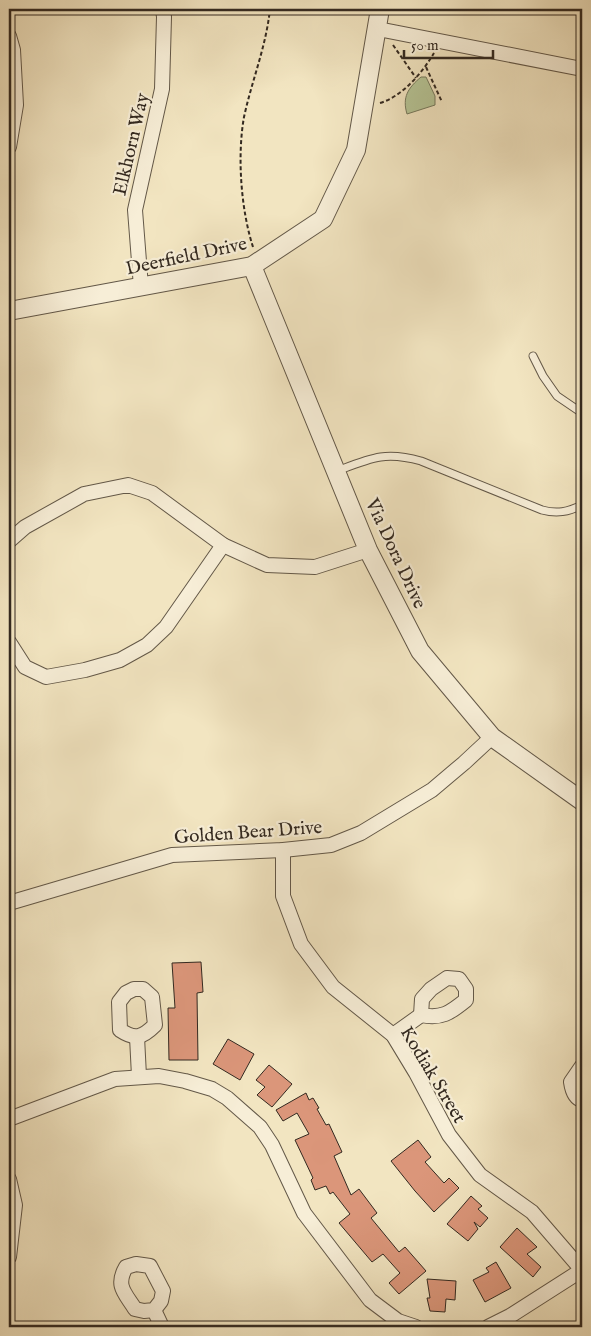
<svg xmlns="http://www.w3.org/2000/svg" width="591" height="1336" viewBox="0 0 591 1336" font-family="'IM FELL English',serif">
<style>
.green{fill:#b6c596;stroke:#74775b}
.building{fill:#db967a;stroke:#332920}
.lines{fill:none;stroke-linecap:round;stroke-linejoin:round}
.service-casing{stroke:#635848;stroke-width:9}
.minor-casing{stroke:#635848;stroke-width:16}
.tertiary-casing{stroke:#635848;stroke-width:20}
.path{stroke:#332920;stroke-width:2;stroke-dasharray:4 2.5;stroke-linecap:butt}
.service{stroke:#f7eed7;stroke-width:7}
.minor{stroke:#f7eed7;stroke-width:14}
.tertiary{stroke:#f7eed7;stroke-width:18}
.labels{text-anchor:middle;stroke-width:4.5;stroke-linejoin:round;paint-order:stroke}
.street-label{font-size:19px;fill:#332920;stroke:#f7eed7}
</style>
<rect width="100%" height="100%" fill="#f2e5c1"/>
<filter id="stains"><feTurbulence type="fractalNoise" baseFrequency=".004" numOctaves="4"/><feColorMatrix values="0 0 0 0 .2 0 0 0 0 .09 0 0 0 0 .02 0 0 0 .5 -.17"/></filter>
<radialGradient id="worn" r=".72"><stop offset=".6" stop-color="#630" stop-opacity="0"/><stop offset="1" stop-color="#630" stop-opacity=".3"/></radialGradient>
<path class="green" d="M421,77H426L435,96V105L407,114C402,97 408,88 421,77Z"/>
<g class="building">
<path d="M201,962L203,992L197,993L198,1060H169L168,1008H175L172,963Z"/>
<path d="M228,1039L254,1054L240,1080L213,1064Z"/>
<path d="M269,1065L292,1084L272,1107L257,1095L265,1087L256,1080Z"/>
<path d="M306,1093L309,1100L313,1098L319,1108L317,1109L326,1125L329,1124L342,1152L334,1156L351,1195L359,1189L377,1213L371,1218L399,1252L405,1247L426,1271L399,1294L389,1283L400,1273L383,1254L372,1262L339,1223L350,1214L333,1192L330,1194L326,1186L315,1190L311,1180L313,1178L295,1140L309,1134L297,1113L283,1121L276,1110Z"/>
<path d="M418,1140L431,1157L425,1162L444,1183L449,1178L459,1188L434,1212L415,1191L391,1161Z"/>
<path d="M471,1196L482,1206L478,1209L488,1218L480,1227L474,1222L478,1229L468,1241L447,1224Z"/>
<path d="M517,1228L537,1247L527,1254L541,1267L533,1277L500,1247Z"/>
<path d="M496,1262L511,1288L485,1302L473,1280L489,1272L486,1268Z"/>
<path d="M427,1279L456,1281L455,1300L446,1299L445,1312L430,1311L427,1298H430Z"/>
</g>
<g class="lines">
<g class="service-casing">
<g id="service">
<path d="M533,356L543,376L557,396L582,413"/>
<path d="M337,471C371,458 385,451 421,461L542,510C557,514 568,512 582,505"/>
</g>
</g>
<g class="minor-casing">
<g id="minor">
<path d="M378,29L582,69"/>
<path d="M9,36L13,50L16,105L9,147"/>
<path d="M141,287L135,210L162,89L164,17L163,9"/>
<path d="M9,541L25,527L84,494L128,485L152,493L223,545L166,627L147,645L120,660L85,670L46,677L25,667L9,642"/>
<path d="M223,545L267,565L315,567L368,550"/>
<path d="M283,850V896L301,944L333,987L393,1035L416,1073L449,1135L480,1175L532,1212L582,1270"/>
<path d="M9,903L172,855L283,850L331,845L361,833L432,790L464,763L492,737"/>
<path d="M447,978L459,979L466,989V1000C450,1013 442,1019 421,1015L422,999L431,989Z"/>
<path d="M134,989H143L152,997L155,1025C142,1038 135,1040 120,1030L119,1002L126,993Z"/>
<path d="M393,1035L421,1015"/>
<path d="M137,1037L139,1076"/>
<path d="M582,1066L571,1082C572,1089 574,1098 582,1100"/>
<path d="M9,1119L115,1079L159,1076L185,1081L212,1089L227,1098L260,1127L272,1145L304,1213L370,1300L398,1321L416,1327"/>
<path d="M9,1179L15,1205L9,1257"/>
<path d="M136,1264L150,1266L163,1291L161,1301L154,1310L144,1311L135,1309C125,1293 115,1286 126,1267Z"/>
<path d="M154,1310L162,1327"/>
<path d="M488,1327L510,1316L582,1270"/>
</g>
</g>
<g class="tertiary-casing">
<g id="tertiary">
<path d="M252,266L368,550L420,651L492,737L582,801"/>
<path d="M9,311L252,266L323,219L356,150L380,9"/>
</g>
</g>
<g class="path">
<path d="M393,45L416,78"/>
<path d="M426,67L442,102"/>
<path d="M380,103C403,96 422,73 434,53"/>
<path d="M253,247C241,210 237,156 244,117C252,80 266,47 270,9"/>
</g>
<use href="#service" class="service"/>
<use href="#minor" class="minor"/>
<use href="#tertiary" class="tertiary"/>
</g>
<g class="labels">
<g class="street-label">
<text transform="translate(130 144) rotate(-77)" y="7">Elkhorn Way</text>
<text transform="translate(186 255) rotate(-12)" y="7">Deerfield Drive</text>
<text transform="translate(397 553) rotate(65)" y="7">Via Dora Drive</text>
<text transform="translate(248 831) rotate(-4)" y="7">Golden Bear Drive</text>
<text transform="translate(434 1074) rotate(59)" y="7">Kodiak Street</text>
</g>
</g>
<rect width="591" height="1336" fill="none" stroke="#f2e5c1" stroke-width="30"/>
<rect x="10" y="10" width="571" height="1316" fill="none" stroke="#332920" stroke-width="2.5"/>
<rect x="15" y="15" width="561" height="1306" fill="none" stroke="#332920"/>
<path d="M404 50v8h89v-8" fill="none" stroke="#332920" stroke-width="2.5"/>
<text x="411" y="50" font-size="15" fill="#332920" stroke="#f7eed7" stroke-width="4" paint-order="stroke">50 m</text>
<rect width="100%" height="100%" filter="url(#stains)"/>
<rect width="100%" height="100%" fill="url(#worn)"/>
</svg>
